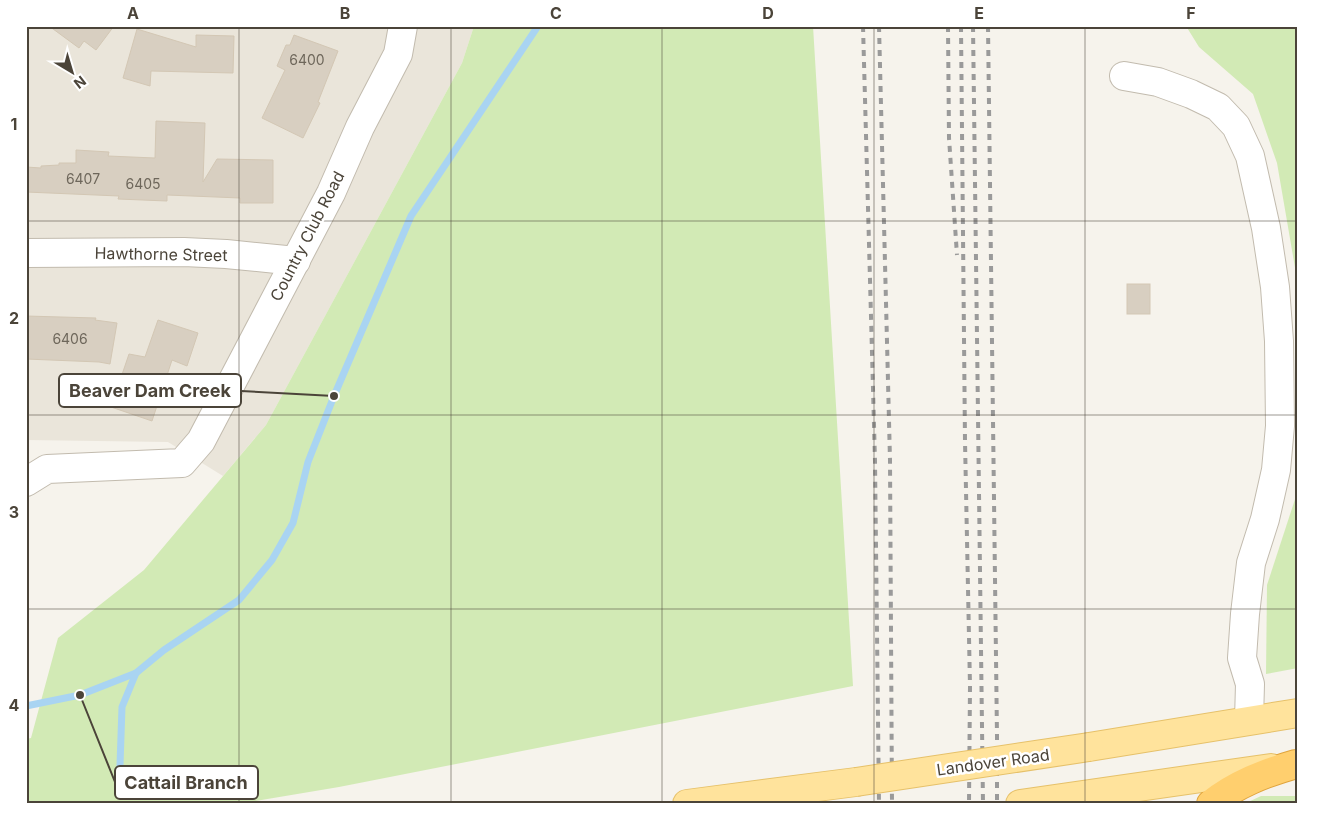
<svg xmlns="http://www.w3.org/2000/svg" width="1324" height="830" viewBox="0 0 1324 830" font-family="Inter,sans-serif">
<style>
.residential{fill:#eae5da}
.green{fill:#d2eab5}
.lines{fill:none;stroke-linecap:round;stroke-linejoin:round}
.stream{stroke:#a9d4f2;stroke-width:7}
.building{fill:#d8cfc1;stroke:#d3c7b4}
.minor-casing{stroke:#c2bbae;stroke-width:30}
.major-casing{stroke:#e6c16a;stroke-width:30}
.highway-casing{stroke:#e0a43c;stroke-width:30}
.minor{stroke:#fff;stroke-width:28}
.major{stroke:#ffe39c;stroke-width:28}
.highway{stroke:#ffcf6e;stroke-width:28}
.rail{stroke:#9a9a9a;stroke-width:4;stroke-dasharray:6 6;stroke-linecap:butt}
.major-bridge-casing{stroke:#e6c16a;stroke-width:30;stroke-linecap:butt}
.major-bridge{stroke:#ffe39c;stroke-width:28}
.grid{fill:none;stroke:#4b4439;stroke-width:1;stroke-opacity:0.55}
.labels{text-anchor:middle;stroke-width:5;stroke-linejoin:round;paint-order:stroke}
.number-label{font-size:14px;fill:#6e675b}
.street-label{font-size:16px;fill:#4b4439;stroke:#fff}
.leader{fill:none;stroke:#4b4439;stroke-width:2}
.callout-dot{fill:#4b4439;stroke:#fff;stroke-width:2}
.callout{fill:#fff;stroke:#4b4439;stroke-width:2}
.callout-label{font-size:18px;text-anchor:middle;font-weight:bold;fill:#4b4439}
.neatline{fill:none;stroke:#4b4439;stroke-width:2}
.grid-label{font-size:16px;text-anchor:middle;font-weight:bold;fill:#4b4439}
</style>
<rect width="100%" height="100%" fill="#f6f3ec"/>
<path class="residential" d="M26,26H474L462,63L266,425L223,476L168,442L26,440Z"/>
<g class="green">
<path d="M474,26H813L853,686L339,787L238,804H26V739L31,738L58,638L144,570L266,425L462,63Z"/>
<path d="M1186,26H1298V285L1277,163L1253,94L1199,47Z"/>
<path d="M1298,490V668L1266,674L1267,585Z"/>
<path d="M1261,796H1298V804H1244Z"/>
</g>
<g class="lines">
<g class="stream">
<path d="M26,706L80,695L136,673"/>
<path d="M119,794L122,707L136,673L164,650L239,600L272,560L293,523L308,462L334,396L411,216L538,26"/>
</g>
</g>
<g class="building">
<path d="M49,26H114L96,50L84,41L79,48Z"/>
<path d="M137,29L196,47V35L234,36L233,73L151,71L150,86L123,78Z"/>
<path d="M294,35L338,51L318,102L320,103L303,138L262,118L285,70L277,66L286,45H290Z"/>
<path d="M156,121L205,123L203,182L217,159L273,160V203H240V198L167,195V201L118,199L119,196L26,192V167L41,168V166L59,165V163H76V150L109,152L108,156L155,158Z"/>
<rect x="1127" y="284" width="23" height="30"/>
<path d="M26,316L96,318L95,320L117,323L110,364L99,362L26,359Z"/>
<path d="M158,320L198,333L187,366L172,360L152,421L111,407L129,354L145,357Z"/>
</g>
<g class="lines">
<g class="minor-casing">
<g id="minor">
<path d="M1124,76L1158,82L1191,94L1218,107L1236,126L1250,156L1266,228L1275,287L1279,341L1280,426L1276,470L1265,519L1251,563L1245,614L1242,658L1250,684L1249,720"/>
<path d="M26,253L184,252L226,254L296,261"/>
<path d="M26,482L47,469L182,463L201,441L331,193L360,127L398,54L403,26"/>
</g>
</g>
<g class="major-casing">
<g id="major">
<path d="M1089,747L1298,713"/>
<path d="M687,804L856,782"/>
<path d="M1020,804L1271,768"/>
</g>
</g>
<g class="highway-casing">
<path id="highway" d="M1211,804C1236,784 1265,773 1296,764"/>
</g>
<use href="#minor" class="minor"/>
<use href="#major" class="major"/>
<use href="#highway" class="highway"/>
<g class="rail">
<path d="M863,26L875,461L879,804"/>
<path d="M879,26L890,460L892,804"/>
<path d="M948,26L949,138L957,255"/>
<path d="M961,26L965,441L970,686L969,804"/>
<path d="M973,26L983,804"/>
<path d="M988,26L997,736V804"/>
</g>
<g class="major-bridge-casing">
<path id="major-bridge" d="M856,782L1089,747"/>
</g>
<use href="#major-bridge" class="major-bridge"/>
</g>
<path class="grid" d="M239,26V804M451,26V804M662,26V804M874,26V804M1085,26V804M26,221H1298M26,415H1298M26,609H1298"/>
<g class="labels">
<g class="number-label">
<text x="307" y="65">6400</text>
<text x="83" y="184">6407</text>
<text x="143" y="189">6405</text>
<text x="70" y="344">6406</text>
</g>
<g class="street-label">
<text transform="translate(307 236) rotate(-63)" y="6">Country Club Road</text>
<text transform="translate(161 254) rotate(1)" y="6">Hawthorne Street</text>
<text transform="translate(993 762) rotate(-8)" y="6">Landover Road</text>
</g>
</g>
<path class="leader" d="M334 396L241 391M80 695L115 782"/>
<g class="callout-dot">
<circle cx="334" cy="396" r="5"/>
<circle cx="80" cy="695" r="5"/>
</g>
<g class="callout">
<rect x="59" y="374" width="182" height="33" rx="5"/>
<rect x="115" y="766" width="143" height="33" rx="5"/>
</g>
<g class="callout-label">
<text x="150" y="397">Beaver Dam Creek</text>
<text x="186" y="789">Cattail Branch</text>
</g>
<rect width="1324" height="830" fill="none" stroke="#ffffff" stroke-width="55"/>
<g transform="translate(72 72) rotate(142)" stroke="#ffffff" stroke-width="4" paint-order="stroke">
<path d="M0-4L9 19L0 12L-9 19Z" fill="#4b4439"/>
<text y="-8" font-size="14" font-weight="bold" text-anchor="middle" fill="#4b4439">N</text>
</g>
<rect x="28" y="28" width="1268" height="774" class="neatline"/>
<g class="grid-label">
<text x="133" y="19">A</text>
<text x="345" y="19">B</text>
<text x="556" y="19">C</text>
<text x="768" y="19">D</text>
<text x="979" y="19">E</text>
<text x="1191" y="19">F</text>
<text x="14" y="130">1</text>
<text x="14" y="324">2</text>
<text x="14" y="518">3</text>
<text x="14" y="711">4</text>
</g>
</svg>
